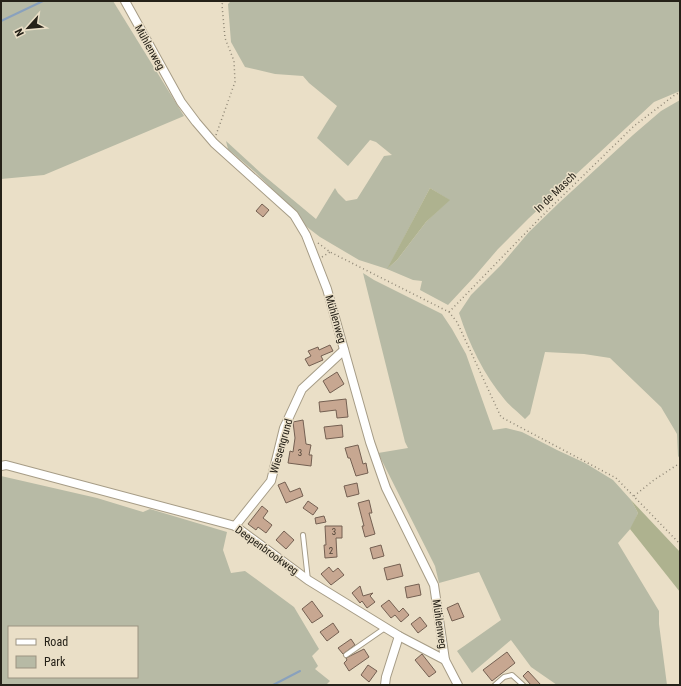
<svg xmlns="http://www.w3.org/2000/svg" width="681" height="686" viewBox="0 0 681 686" font-family="'Roboto Condensed',sans-serif">
<style>
.green{fill:#b7baa5;fill-rule:evenodd}
.forest{fill:#aeb28f}
.lines{fill:none;stroke-linecap:round;stroke-linejoin:round}
.stream{stroke:#89a1bd;stroke-width:2}
.building{fill:#c7a791;stroke:#746052}
.lane-casing{stroke:#a69c86;stroke-width:6}
.street-casing{stroke:#a69c86;stroke-width:10}
.path{stroke:#8f8776;stroke-width:1.5;stroke-dasharray:1 3;stroke-linecap:butt}
.lane{stroke:#fff;stroke-width:4}
.street{stroke:#fff;stroke-width:8}
.labels{text-anchor:middle;stroke-width:3;stroke-linejoin:round;paint-order:stroke}
.number-label{font-size:9px;fill:#4e4236}
.street-label{font-size:11px;fill:#252118;stroke:#eadfc7}
</style>
<rect width="100%" height="100%" fill="#eadfc7"/>
<g class="green">
<path d="M1,1H113L184,116L44,175L1,179Z"/>
<path d="M231,1H680V91L654,102L529,218L498,249L474,277L448,305L420,290L422,281L413,280L387,269L359,260L320,237L303,224L286,203L255,172L228,149L226,141L262,174L316,219L335,188L338,193L346,201L357,199L384,156L392,155L376,142L370,140L348,166L317,138L337,106L309,83L303,76L275,74L245,67L231,42L228,4ZM430,188L449,200L426,222L397,260L388,268Z"/>
<path d="M680,100V459L678,456L677,434L661,407L610,358L584,354L545,352L530,414L525,419C519,413 511,407 505,400C484,375 469,344 459,313L471,295L501,265L529,232L560,202L633,135L661,111Z"/>
<path d="M363,273L374,280L442,314L452,329L466,354L493,430L506,428L522,432L557,450L585,463L613,480L631,500L638,513L632,527L618,543L659,611V624L667,685H557L531,667L511,640L472,673L457,651L501,620L479,572L439,583L435,566L378,453L408,448L405,442Z"/>
<path d="M1,476L97,498L143,512L150,509L227,532L223,550L231,573L245,571L294,607L319,649L312,656L318,666L315,669L330,681L326,685H1ZM9,627H137V677H9Z"/>
</g>
<g class="forest">
<path d="M430,188L450,200L426,222L397,260L387,269Z"/>
<path d="M631,500L680,552V592L630,529L638,513Z"/>
</g>
<g class="lines">
<g class="stream">
<path d="M1,21L43,1"/>
<path d="M273,685L300,671"/>
</g>
</g>
<g class="building">
<path d="M262,204L269,210L263,217L256,211Z"/>
<path d="M330,345L333,351L321,356L323,360L309,366L305,359L311,356L308,351L318,347L319,350Z"/>
<path d="M337,372L344,384L330,393L323,381Z"/>
<path d="M346,399L348,417L337,418L336,410L320,412L319,402Z"/>
<path d="M303,420L306,444L311,445L309,455H312L311,466L288,463L290,451L293,452L295,438L293,422Z"/>
<path d="M342,425L343,437L326,439L324,427Z"/>
<path d="M358,445L363,464L366,463L368,473L356,476L350,458H348L345,448Z"/>
<path d="M285,482L290,492L300,488L303,496L286,503L278,485Z"/>
<path d="M357,483L359,494L347,497L344,486Z"/>
<path d="M369,500L372,513H369L375,534L365,537L362,526H364L358,503Z"/>
<path d="M308,501L318,508L313,515L303,508Z"/>
<path d="M262,506L268,511L263,518L272,525L266,533L258,527L256,530L248,524Z"/>
<path d="M324,516L326,522L316,524L315,518Z"/>
<path d="M325,526H342V538H336L337,557L325,558L324,545H326Z"/>
<path d="M284,531L294,540L286,549L276,540Z"/>
<path d="M381,545L384,556L373,559L370,548Z"/>
<path d="M400,564L403,576L387,580L384,568Z"/>
<path d="M329,567L333,572L338,568L344,575L331,585L321,574Z"/>
<path d="M419,584L421,595L407,598L405,587Z"/>
<path d="M360,586L363,596L373,593L370,596L375,602L367,608L362,601L360,603L352,593Z"/>
<path d="M389,600L399,612L403,608L409,615L401,622L395,615L391,618L381,606Z"/>
<path d="M312,601L323,616L312,623L302,609Z"/>
<path d="M458,603L464,617L452,621L447,608Z"/>
<path d="M420,617L427,626L418,633L411,624Z"/>
<path d="M333,623L339,632L327,641L320,632Z"/>
<path d="M351,639L355,645L343,654L338,648Z"/>
<path d="M364,649L369,657L349,671L344,663L347,660L346,658Z"/>
<path d="M507,652L515,663L492,681L483,670Z"/>
<path d="M422,654L436,672L429,677L415,660Z"/>
<path d="M368,665L377,671L369,682L361,675Z"/>
<path d="M528,671L541,685H531L523,676Z"/>
</g>
<g class="lines">
<g class="lane-casing">
<g id="lane">
<path d="M303,535L308,580"/>
<path d="M346,655L385,628"/>
<path d="M495,685L504,677L512,675L523,685"/>
</g>
</g>
<g class="street-casing">
<g id="street">
<path d="M125,1L181,102L196,122L214,143L294,215L306,235L327,289L370,442L386,488L434,585L445,660L458,685"/>
<path d="M1,466L6,465L235,526L308,580L399,636L445,660"/>
<path d="M235,526L271,481L284,428L302,389L344,350"/>
<path d="M385,685L386,677L399,636"/>
</g>
</g>
<g class="path">
<path d="M216,135L235,82L234,61L225,38L222,5L223,1"/>
<path d="M318,243L330,252L449,312L457,322L501,417L616,478L680,544"/>
<path d="M322,257L330,252"/>
<path d="M449,312L542,216L634,126L676,94L680,93"/>
<path d="M634,496L654,480L680,463"/>
</g>
<use href="#lane" class="lane"/>
<use href="#street" class="street"/>
</g>
<g class="labels">
<g class="number-label">
<text x="300" y="456">3</text>
<text x="334" y="535">3</text>
<text x="331" y="554">2</text>
</g>
<g class="street-label">
<text transform="translate(150 47) rotate(61)" y="4">Mühlenweg</text>
<text transform="translate(555 192) rotate(-44)" y="4">In de Masch</text>
<text transform="translate(336 319) rotate(74)" y="4">Mühlenweg</text>
<text transform="translate(281 446) rotate(-74)" y="4">Wiesengrund</text>
<text transform="translate(267 550) rotate(36)" y="4">Deepenbrookweg</text>
<text transform="translate(440 624) rotate(82)" y="4">Mühlenweg</text>
</g>
</g>
<rect width="681" height="686" fill="none" stroke="#252118" stroke-width="4"/>
<rect x="8" y="626" width="130" height="52" fill="#eadfc7" stroke="#9b9381"/>
<rect x="16" y="639" width="20" height="6" fill="#ffffff" stroke="#9b9381"/>
<text x="44" y="646" font-size="12" fill="#252118">Road</text>
<rect x="16" y="656" width="20" height="12" fill="#b7baa5" stroke="#9b9381"/>
<text x="44" y="666" font-size="12" fill="#252118">Park</text>
<g transform="translate(28 28) rotate(243)" stroke="#eadfc7" stroke-width="3" paint-order="stroke">
<path d="M0-3L7 15L0 10L-7 15Z" fill="#252118"/>
<text y="-6" font-size="11" font-weight="bold" text-anchor="middle" fill="#252118">N</text>
</g>
</svg>
